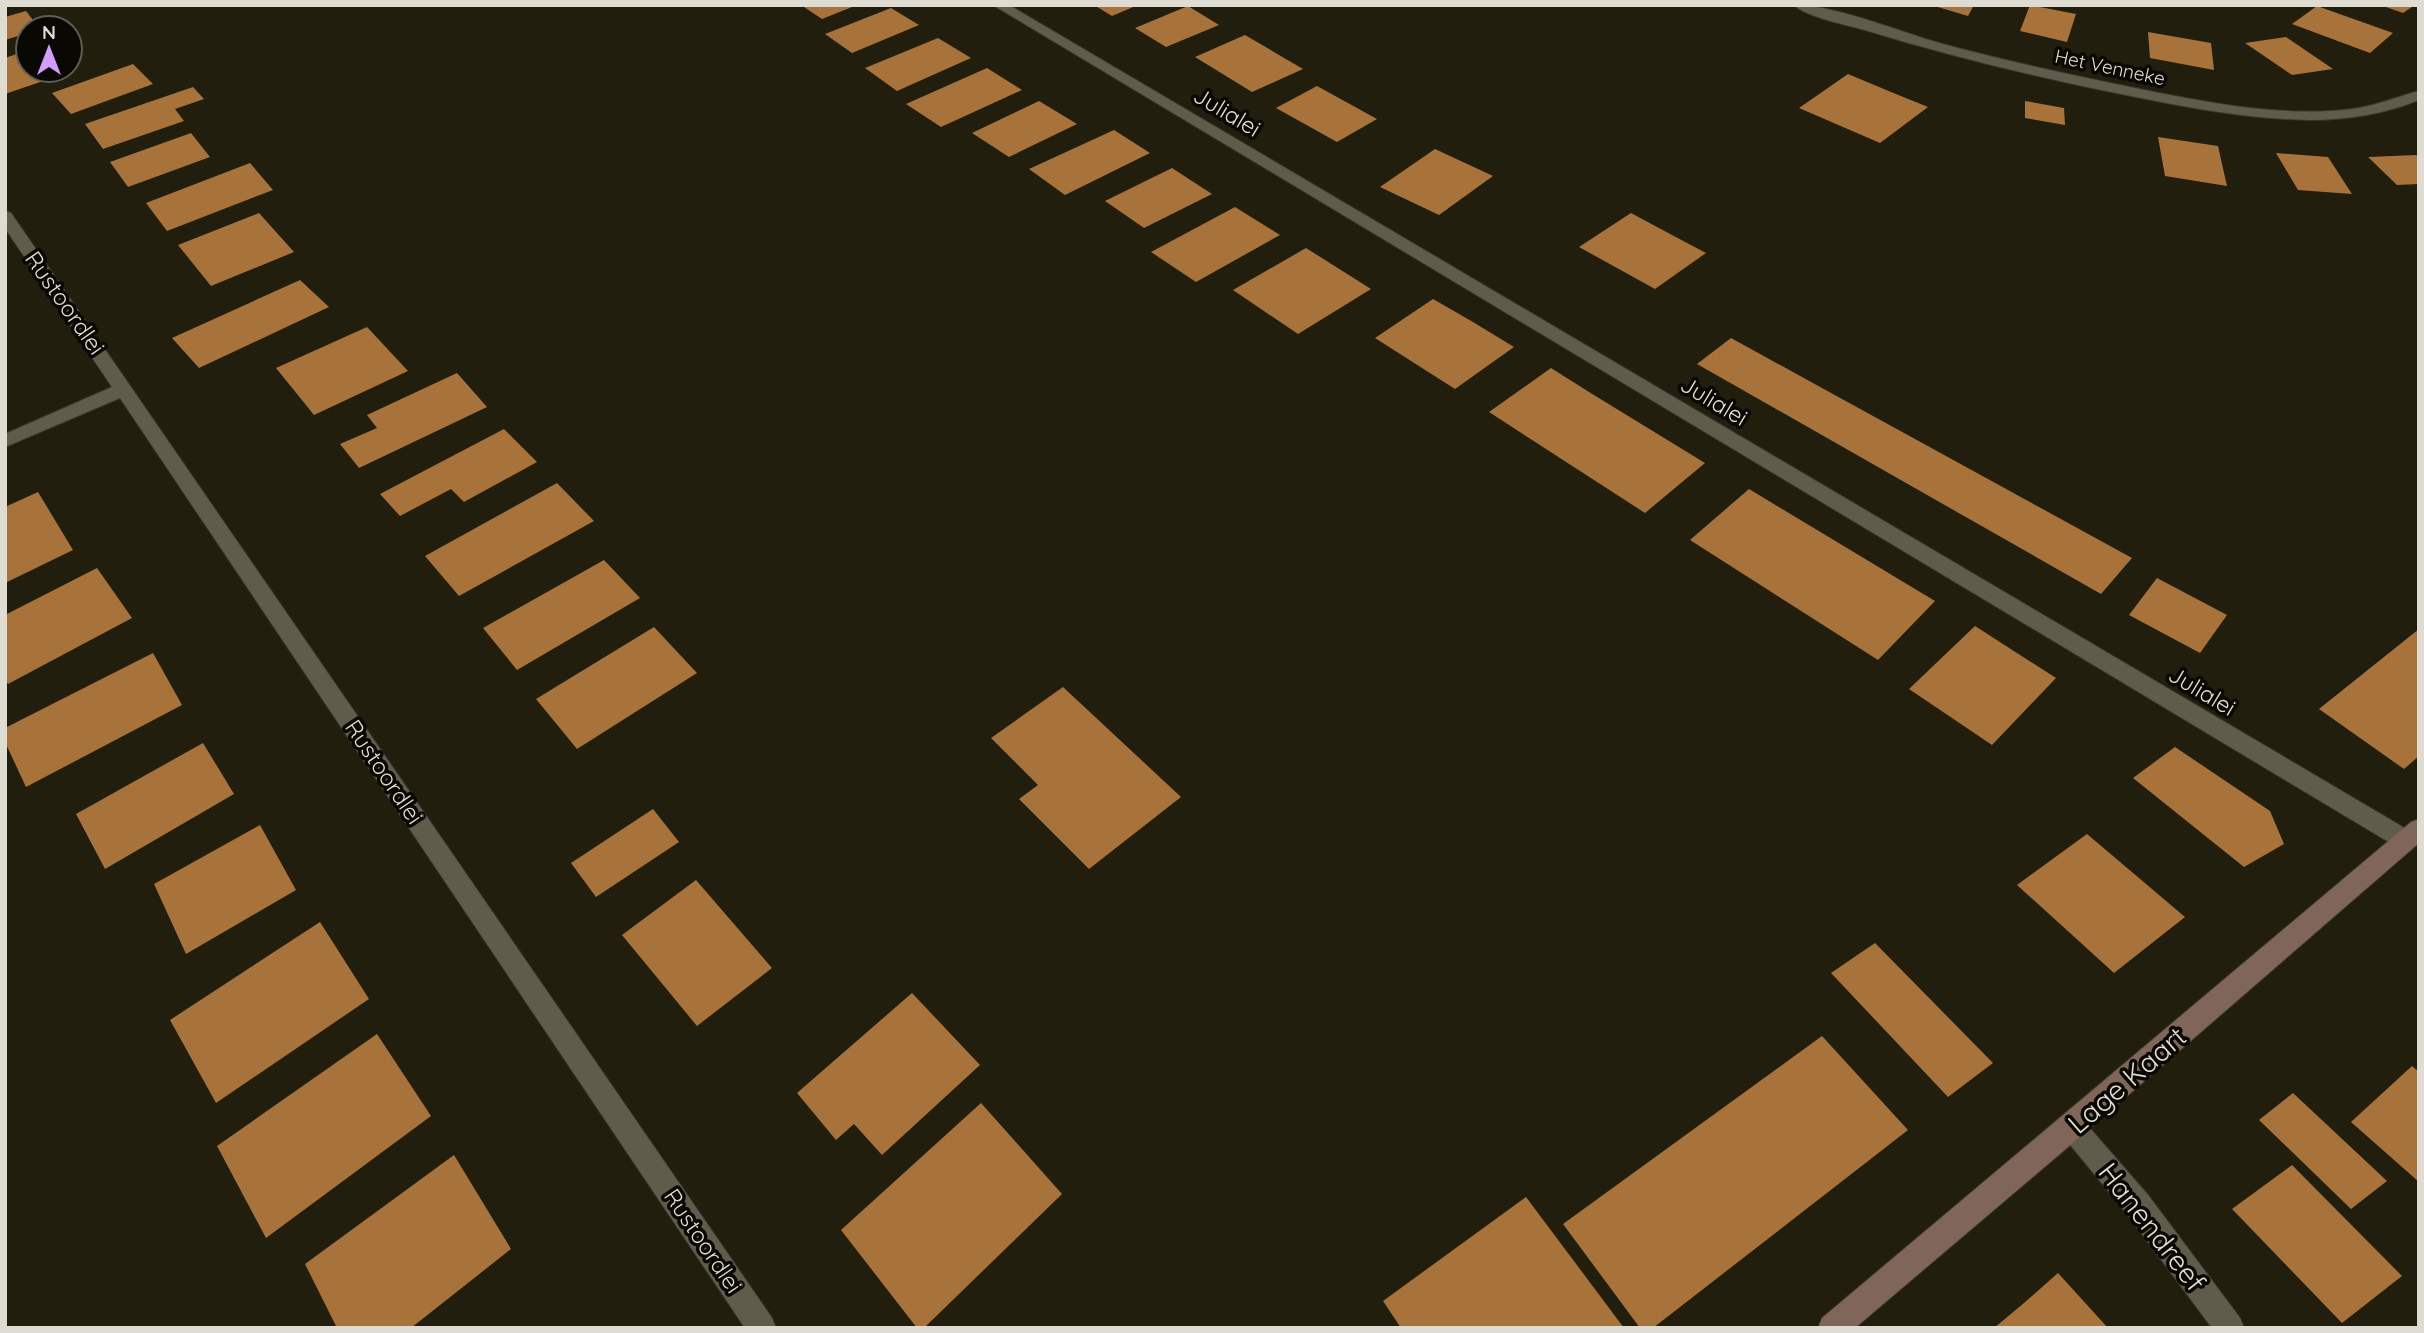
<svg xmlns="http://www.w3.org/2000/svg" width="2424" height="1333" viewBox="0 0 2424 1333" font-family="Quicksand,sans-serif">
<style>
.building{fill:#a8733a}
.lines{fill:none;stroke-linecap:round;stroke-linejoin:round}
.street-casing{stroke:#3a372e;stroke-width:2}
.secondary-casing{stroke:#3a372e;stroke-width:2}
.street{fill:#605c4b;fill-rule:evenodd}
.secondary{fill:#806658;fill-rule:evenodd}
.labels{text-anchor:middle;stroke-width:7;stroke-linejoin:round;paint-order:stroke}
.far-street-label{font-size:19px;fill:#dfddd3;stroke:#090803}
.street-label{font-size:23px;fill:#dfddd3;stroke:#090803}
.near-street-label{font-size:28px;fill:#dfddd3;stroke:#090803}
</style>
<rect width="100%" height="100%" fill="#211e0e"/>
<g class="building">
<path d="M801,5H857L822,19Z"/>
<path d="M1094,5H1138L1112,16Z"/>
<path d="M1931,5H1974L1968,16Z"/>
<path d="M2030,5L2076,14L2067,42L2020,31Z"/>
<path d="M2415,5L2403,13L2383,6V5Z"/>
<path d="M1188,6L1219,25L1166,47L1135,28Z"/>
<path d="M2317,6L2393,33L2370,53L2292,24Z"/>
<path d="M891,8L919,25L852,53L825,34Z"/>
<path d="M26,11L39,28H28V33L5,40V17Z"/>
<path d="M2148,32L2211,43L2214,70L2150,58Z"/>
<path d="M1245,35L1303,69L1252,92L1195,57Z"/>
<path d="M2286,37L2333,69L2292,75L2245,43Z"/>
<path d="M938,38L971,58L897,91L865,68Z"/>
<path d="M28,50V70H49L55,77L5,94V58Z"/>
<path d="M133,64L153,84L71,114L52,93Z"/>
<path d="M987,68L1022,90L941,127L906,104Z"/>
<path d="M1848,74L1891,92L1928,107L1880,143L1799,108Z"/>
<path d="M1317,86L1377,119L1337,142L1276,108Z"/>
<path d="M193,87L204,99L175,109L184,121L103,149L85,124Z"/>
<path d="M1039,101L1077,124L1009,157L972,133Z"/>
<path d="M2025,101L2064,108L2065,125L2025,118Z"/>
<path d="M1114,130L1150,153L1065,195L1029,169Z"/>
<path d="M191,133L210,157L128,187L110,162Z"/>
<path d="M2158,137L2218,146L2227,186L2165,176Z"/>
<path d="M1435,149L1493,176L1439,215L1380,187Z"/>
<path d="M2276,153L2328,157L2352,194L2298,190Z"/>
<path d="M2416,155L2419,157V184L2397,185L2368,157Z"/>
<path d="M250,163L273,190L167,231L146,203Z"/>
<path d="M1172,168L1212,194L1144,228L1105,201Z"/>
<path d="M1235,207L1280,235L1196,282L1151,252Z"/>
<path d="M259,213L294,252L211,286L178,245Z"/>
<path d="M1631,213L1672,235L1706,253L1655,289L1579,247Z"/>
<path d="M1306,248L1371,289L1298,334L1233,290Z"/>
<path d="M300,280L329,307L199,368L172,338Z"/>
<path d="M1433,299L1473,322L1514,347L1455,389L1375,338Z"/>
<path d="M367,327L408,371L314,415L276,368Z"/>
<path d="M1731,338L1822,388L2132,558L2101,594L1697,364Z"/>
<path d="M1551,368L1589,392L1705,463L1645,513L1489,412Z"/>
<path d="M457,373L487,407L359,468L340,444L377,428L367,415Z"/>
<path d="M504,429L537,462L464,502L451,489L400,516L380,494Z"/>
<path d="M557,483L594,521L459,596L425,556Z"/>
<path d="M1749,489L1837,542L1935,601L1878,660L1690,540Z"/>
<path d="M38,492L73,550L5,583V507Z"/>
<path d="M604,560L640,598L517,670L483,628Z"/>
<path d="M97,568L132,618L8,684L5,679V615Z"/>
<path d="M2157,578L2227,615L2200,653L2129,615Z"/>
<path d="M1975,626L2056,678L1992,745L1909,689Z"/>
<path d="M654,627L697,673L577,749L536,699Z"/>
<path d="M2419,629V756L2404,769L2319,709Z"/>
<path d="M153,653L182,705L26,787L5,742V728Z"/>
<path d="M1063,687L1181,797L1089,869L1019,799L1038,785L991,738Z"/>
<path d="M203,743L234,794L105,869L76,814Z"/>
<path d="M2175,747L2270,811L2284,844L2244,867L2133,778Z"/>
<path d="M653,809L679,842L596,897L571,863Z"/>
<path d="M260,825L296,890L186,954L154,884Z"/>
<path d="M2087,834L2185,917L2114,973L2017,885Z"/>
<path d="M696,880L772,968L697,1026L622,935Z"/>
<path d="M320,922L369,999L216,1103L170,1020Z"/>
<path d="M1875,943L1993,1063L1948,1097L1831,973Z"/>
<path d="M912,993L980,1065L882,1155L854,1124L836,1140L797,1093Z"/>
<path d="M377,1034L431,1116L266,1238L217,1146Z"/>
<path d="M1822,1036L1908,1130L1653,1328H1640L1563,1224Z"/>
<path d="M2412,1066L2419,1072V1182L2351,1122Z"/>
<path d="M2293,1093L2387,1181L2351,1209L2259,1120Z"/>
<path d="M981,1103L1062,1194L924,1328H917L841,1230Z"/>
<path d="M454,1155L511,1249L411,1328H337L305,1264Z"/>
<path d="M2292,1165L2402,1276L2342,1323L2232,1209Z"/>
<path d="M1526,1197L1624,1328H1401L1383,1301Z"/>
<path d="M2058,1273L2108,1328H1994L2024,1303Z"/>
</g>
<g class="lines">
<g class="street-casing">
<g id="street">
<path d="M993,5H1009L2413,833L2417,840L2413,847L2405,850L2397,847Z"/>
<path d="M1794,5C1836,5 1900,32 1943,44C2006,61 2071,75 2135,88C2205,102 2281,118 2352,109C2376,106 2396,97 2419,91V100C2384,114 2348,120 2310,120C2244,119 2180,106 2116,93C2032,76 1950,56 1868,31C1849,25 1808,18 1794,5Z"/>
<path d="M5,211L11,213L772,1318L776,1328H745L120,398L5,447V434L112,387L5,228Z"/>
<path d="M2072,1114L2081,1118L2148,1195L2240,1318L2244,1328H2212L2128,1215L2063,1136L2059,1127L2063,1118Z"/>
</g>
</g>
<g class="secondary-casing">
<path id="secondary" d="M2419,819V843L2081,1136L1855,1328H1818L1822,1318L2411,822Z"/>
</g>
<use href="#street" class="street"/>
<use href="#secondary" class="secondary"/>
</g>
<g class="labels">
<g class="far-street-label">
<text transform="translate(2110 67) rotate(12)" y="7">Het Venneke</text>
</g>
<g class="street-label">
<text transform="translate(1227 112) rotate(31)" y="8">Julialei</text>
<text transform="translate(65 303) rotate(55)" y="8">Rustoordlei</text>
<text transform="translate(1714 401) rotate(31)" y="8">Julialei</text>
<text transform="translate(2202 691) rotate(31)" y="8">Julialei</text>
<text transform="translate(384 772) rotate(56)" y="8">Rustoordlei</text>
<text transform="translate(703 1241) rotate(56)" y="8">Rustoordlei</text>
</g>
<g class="near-street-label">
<text transform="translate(2127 1080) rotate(-41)" y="10">Lage Kaart</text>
<text transform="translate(2152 1227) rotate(52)" y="10">Hanendreef</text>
</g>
</g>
<rect width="2424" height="1333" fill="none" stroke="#dfddd3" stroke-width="14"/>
<g transform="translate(49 49)"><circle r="33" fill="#090803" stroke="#5f5d56" stroke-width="2"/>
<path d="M0-5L12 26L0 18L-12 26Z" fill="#d19dfe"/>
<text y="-10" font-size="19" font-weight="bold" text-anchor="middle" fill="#dfddd3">N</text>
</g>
</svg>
